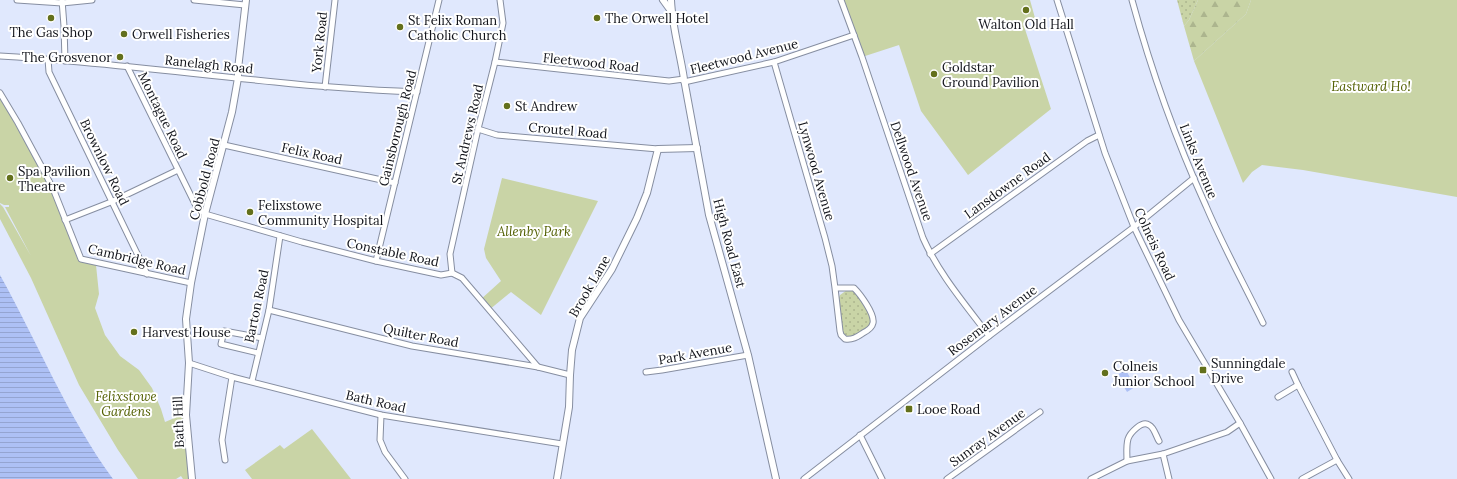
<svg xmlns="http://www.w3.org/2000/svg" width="1457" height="479" viewBox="0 0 1457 479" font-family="Lora,serif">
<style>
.grass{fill:url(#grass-dots)}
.forest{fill:url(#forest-firs)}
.green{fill:#c9d4a6}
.water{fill:url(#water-rules)}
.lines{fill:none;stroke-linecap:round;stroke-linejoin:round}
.minor-casing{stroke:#868ea1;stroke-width:7}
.tertiary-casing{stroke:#868ea1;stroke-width:8}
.minor{stroke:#fff;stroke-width:5}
.tertiary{stroke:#fff;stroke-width:6}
.poi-dot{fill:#63701c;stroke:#fff;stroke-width:1.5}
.labels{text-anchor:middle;stroke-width:4;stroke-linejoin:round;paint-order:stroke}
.poi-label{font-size:13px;fill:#11131a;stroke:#fff;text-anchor:start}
.street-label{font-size:13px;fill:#11131a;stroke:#fff}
.park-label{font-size:13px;font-style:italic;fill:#525f00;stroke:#fff}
</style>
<defs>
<pattern id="grass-dots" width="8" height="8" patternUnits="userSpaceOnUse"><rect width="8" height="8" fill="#c9d4a6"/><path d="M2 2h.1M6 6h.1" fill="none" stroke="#acb58e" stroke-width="1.8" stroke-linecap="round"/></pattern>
<pattern id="forest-firs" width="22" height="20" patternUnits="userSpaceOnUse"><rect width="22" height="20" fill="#c9d4a6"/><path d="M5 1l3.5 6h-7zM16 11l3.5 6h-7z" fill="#acb58e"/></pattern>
<pattern id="water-rules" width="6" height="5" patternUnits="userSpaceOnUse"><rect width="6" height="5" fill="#adc0f5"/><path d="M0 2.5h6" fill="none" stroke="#94a4d1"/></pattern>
</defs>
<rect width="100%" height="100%" fill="#e0e8fd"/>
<g class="grass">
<path d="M1177,0H1198L1189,20L1184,26Z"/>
<path d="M847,290L854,291L856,294C860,300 872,313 872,320C871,330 850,342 842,333L838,300L840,295Z"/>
</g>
<path class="forest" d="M1198,0H1251L1246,14L1194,61L1184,26L1189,20Z"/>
<g class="green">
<path d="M841,0H1030L1035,18L1023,23L1051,109L968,175L921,111L899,45L862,57Z"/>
<path d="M1251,0H1457V197L1303,170L1262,165L1252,172L1243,183L1194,61L1246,14Z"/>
<path d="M0,97L40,169L54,197L78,260L96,265L99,294L95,308L105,335L120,356L139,370L152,388L161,409L165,422L184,414L190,479H183L181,476L176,479H138L118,450L79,385L31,278L0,219V204L3,207L31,256L5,207H9V205H4L0,203Z"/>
<path d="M502,178L598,201L541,315L511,292L489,310L480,300L501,281L486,258L484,249Z"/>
<path d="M312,429L351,479H252L245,470L280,445L284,449Z"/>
</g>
<g class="water">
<path d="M0,275C38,343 67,416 113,479H0Z"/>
<path d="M1126,370L1135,387L1127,392L1117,375Z"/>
</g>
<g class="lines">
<g class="minor-casing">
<g id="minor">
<path d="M17,0L62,3L92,0"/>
<path d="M62,0L64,26L65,61"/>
<path d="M194,0L245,5"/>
<path d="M841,0L862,57L923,238C939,274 965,304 989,336"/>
<path d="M1057,0L1105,153L1134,227L1179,320L1240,423L1271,479"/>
<path d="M1132,0C1151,70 1176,140 1206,206C1223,246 1244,284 1263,323"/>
<path d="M0,56C92,61 183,73 275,82C322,87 369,90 417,92"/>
<path d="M48,59L49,72L147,274"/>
<path d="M495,62L669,81L684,79"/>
<path d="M774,62L825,238L832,266L835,288H854C860,294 875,314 873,323C872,328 867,331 863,333C857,337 853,340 845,339L841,335L840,331L835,288"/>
<path d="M127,66L196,206L205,214L302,242L376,261L441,275L452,273L462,278L538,367"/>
<path d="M684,82L774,62L854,35"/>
<path d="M325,87L335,0"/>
<path d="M0,93L18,123L45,173L54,191L81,259L191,283"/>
<path d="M478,129L497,135L658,149"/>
<path d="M224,145L395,183"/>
<path d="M65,220L111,202L178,170"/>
<path d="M930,254L1087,141L1099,135"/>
<path d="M376,261L439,0"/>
<path d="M452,273L450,254L478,129L495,62L503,23L500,0"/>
<path d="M269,310L412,346L538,367L570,375"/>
<path d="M258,353L221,344L224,331L262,338"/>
<path d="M189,363L232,377L381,415L562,444"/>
<path d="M646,372L662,370L748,355"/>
<path d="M1292,372L1298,385"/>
<path d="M252,381L269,310L280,236"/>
<path d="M1278,397L1298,385L1337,460L1349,479"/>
<path d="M381,415L380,440L385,452L405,479"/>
<path d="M860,435L882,479"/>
<path d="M1163,454L1169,479"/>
<path d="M225,460L222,440L232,377"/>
<path d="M1127,461C1127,454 1126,446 1128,439C1130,433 1142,420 1149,425C1154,427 1156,436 1159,441"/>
<path d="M804,479L989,336L1134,227L1194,178"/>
<path d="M947,479L1040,412"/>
<path d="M1091,479L1127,461L1163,454L1227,432L1240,423"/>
<path d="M1302,479L1337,460"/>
</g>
</g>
<g class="tertiary-casing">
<g id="tertiary">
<path d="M663,0L671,11"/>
<path d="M671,0C672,26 680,52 684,79L709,215L748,355L776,479"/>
<path d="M192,479L186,415L189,363L186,319L191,283L205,214L232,112L238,78V69L246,0"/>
<path d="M557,479L569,407L570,375L572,350L580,318L612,269L637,218L647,193L658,149L697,148"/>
</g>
</g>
<use href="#minor" class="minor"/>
<use href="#tertiary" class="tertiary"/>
</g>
<g class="poi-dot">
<circle cx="1026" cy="10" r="4"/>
<circle cx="51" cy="18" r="4"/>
<circle cx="597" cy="18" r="4"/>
<circle cx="400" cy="27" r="4"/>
<circle cx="124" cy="34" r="4"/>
<circle cx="120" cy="57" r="4"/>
<circle cx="934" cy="74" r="4"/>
<circle cx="507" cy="106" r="4"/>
<circle cx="10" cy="178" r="4"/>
<circle cx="250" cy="212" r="4"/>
<circle cx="134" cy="332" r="4"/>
<rect x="1199" y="366" width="8" height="8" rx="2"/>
<circle cx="1105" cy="373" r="4"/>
<rect x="905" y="405" width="8" height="8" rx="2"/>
</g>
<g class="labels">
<g class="poi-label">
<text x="605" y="23">The Orwell Hotel</text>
<text x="408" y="25">St Felix Roman<tspan x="408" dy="15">Catholic Church</tspan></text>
<text x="1026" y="29" text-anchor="middle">Walton Old Hall</text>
<text x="51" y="37" text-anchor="middle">The Gas Shop</text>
<text x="132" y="39">Orwell Fisheries</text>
<text x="112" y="62" text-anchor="end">The Grosvenor</text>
<text x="942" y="72">Goldstar<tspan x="942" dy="15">Ground Pavilion</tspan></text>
<text x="515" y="111">St Andrew</text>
<text x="18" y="176">Spa Pavilion<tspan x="18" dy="15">Theatre</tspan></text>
<text x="258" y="210">Felixstowe<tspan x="258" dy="15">Community Hospital</tspan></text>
<text x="142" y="337">Harvest House</text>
<text x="1211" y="368">Sunningdale<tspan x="1211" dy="15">Drive</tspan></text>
<text x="1113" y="371">Colneis<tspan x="1113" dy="15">Junior School</tspan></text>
<text x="917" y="414">Looe Road</text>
</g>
<g class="street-label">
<text transform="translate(319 42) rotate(-84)" y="5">York Road</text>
<text transform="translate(744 56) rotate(-14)" y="5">Fleetwood Avenue</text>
<text transform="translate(591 62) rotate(6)" y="5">Fleetwood Road</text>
<text transform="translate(209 64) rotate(6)" y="5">Ranelagh Road</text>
<text transform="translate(163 115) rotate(64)" y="5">Montague Road</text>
<text transform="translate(397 128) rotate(-76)" y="5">Gainsborough Road</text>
<text transform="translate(568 130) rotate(5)" y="5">Croutel Road</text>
<text transform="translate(467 134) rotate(-77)" y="5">St Andrews Road</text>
<text transform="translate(312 153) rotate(12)" y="5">Felix Road</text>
<text transform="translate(1199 161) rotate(68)" y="5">Links Avenue</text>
<text transform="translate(105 162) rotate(64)" y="5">Brownlow Road</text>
<text transform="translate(817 171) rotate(74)" y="5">Lynwood Avenue</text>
<text transform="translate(912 171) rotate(71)" y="5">Dellwood Avenue</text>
<text transform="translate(204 179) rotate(-75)" y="5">Cobbold Road</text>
<text transform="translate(1007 185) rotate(-36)" y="5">Lansdowne Road</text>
<text transform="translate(730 243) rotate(75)" y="5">High Road East</text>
<text transform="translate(1155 244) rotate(65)" y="5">Colneis Road</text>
<text transform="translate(393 252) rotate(12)" y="5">Constable Road</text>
<text transform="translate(137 259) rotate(13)" y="5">Cambridge Road</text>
<text transform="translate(589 286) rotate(-60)" y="5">Brook Lane</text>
<text transform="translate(256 306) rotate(-78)" y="5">Barton Road</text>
<text transform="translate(992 320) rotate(-37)" y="5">Rosemary Avenue</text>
<text transform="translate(421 335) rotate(11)" y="5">Quilter Road</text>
<text transform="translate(695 353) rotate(-10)" y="5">Park Avenue</text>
<text transform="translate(376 401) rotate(13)" y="5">Bath Road</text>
<text transform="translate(178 422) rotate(-92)" y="5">Bath Hill</text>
<text transform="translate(987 437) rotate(-36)" y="5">Sunray Avenue</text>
</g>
<g class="park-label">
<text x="1371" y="91">Eastward Ho!</text>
<text x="534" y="236">Allenby Park</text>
<text x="126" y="401">Felixstowe<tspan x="126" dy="15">Gardens</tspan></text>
</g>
</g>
</svg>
